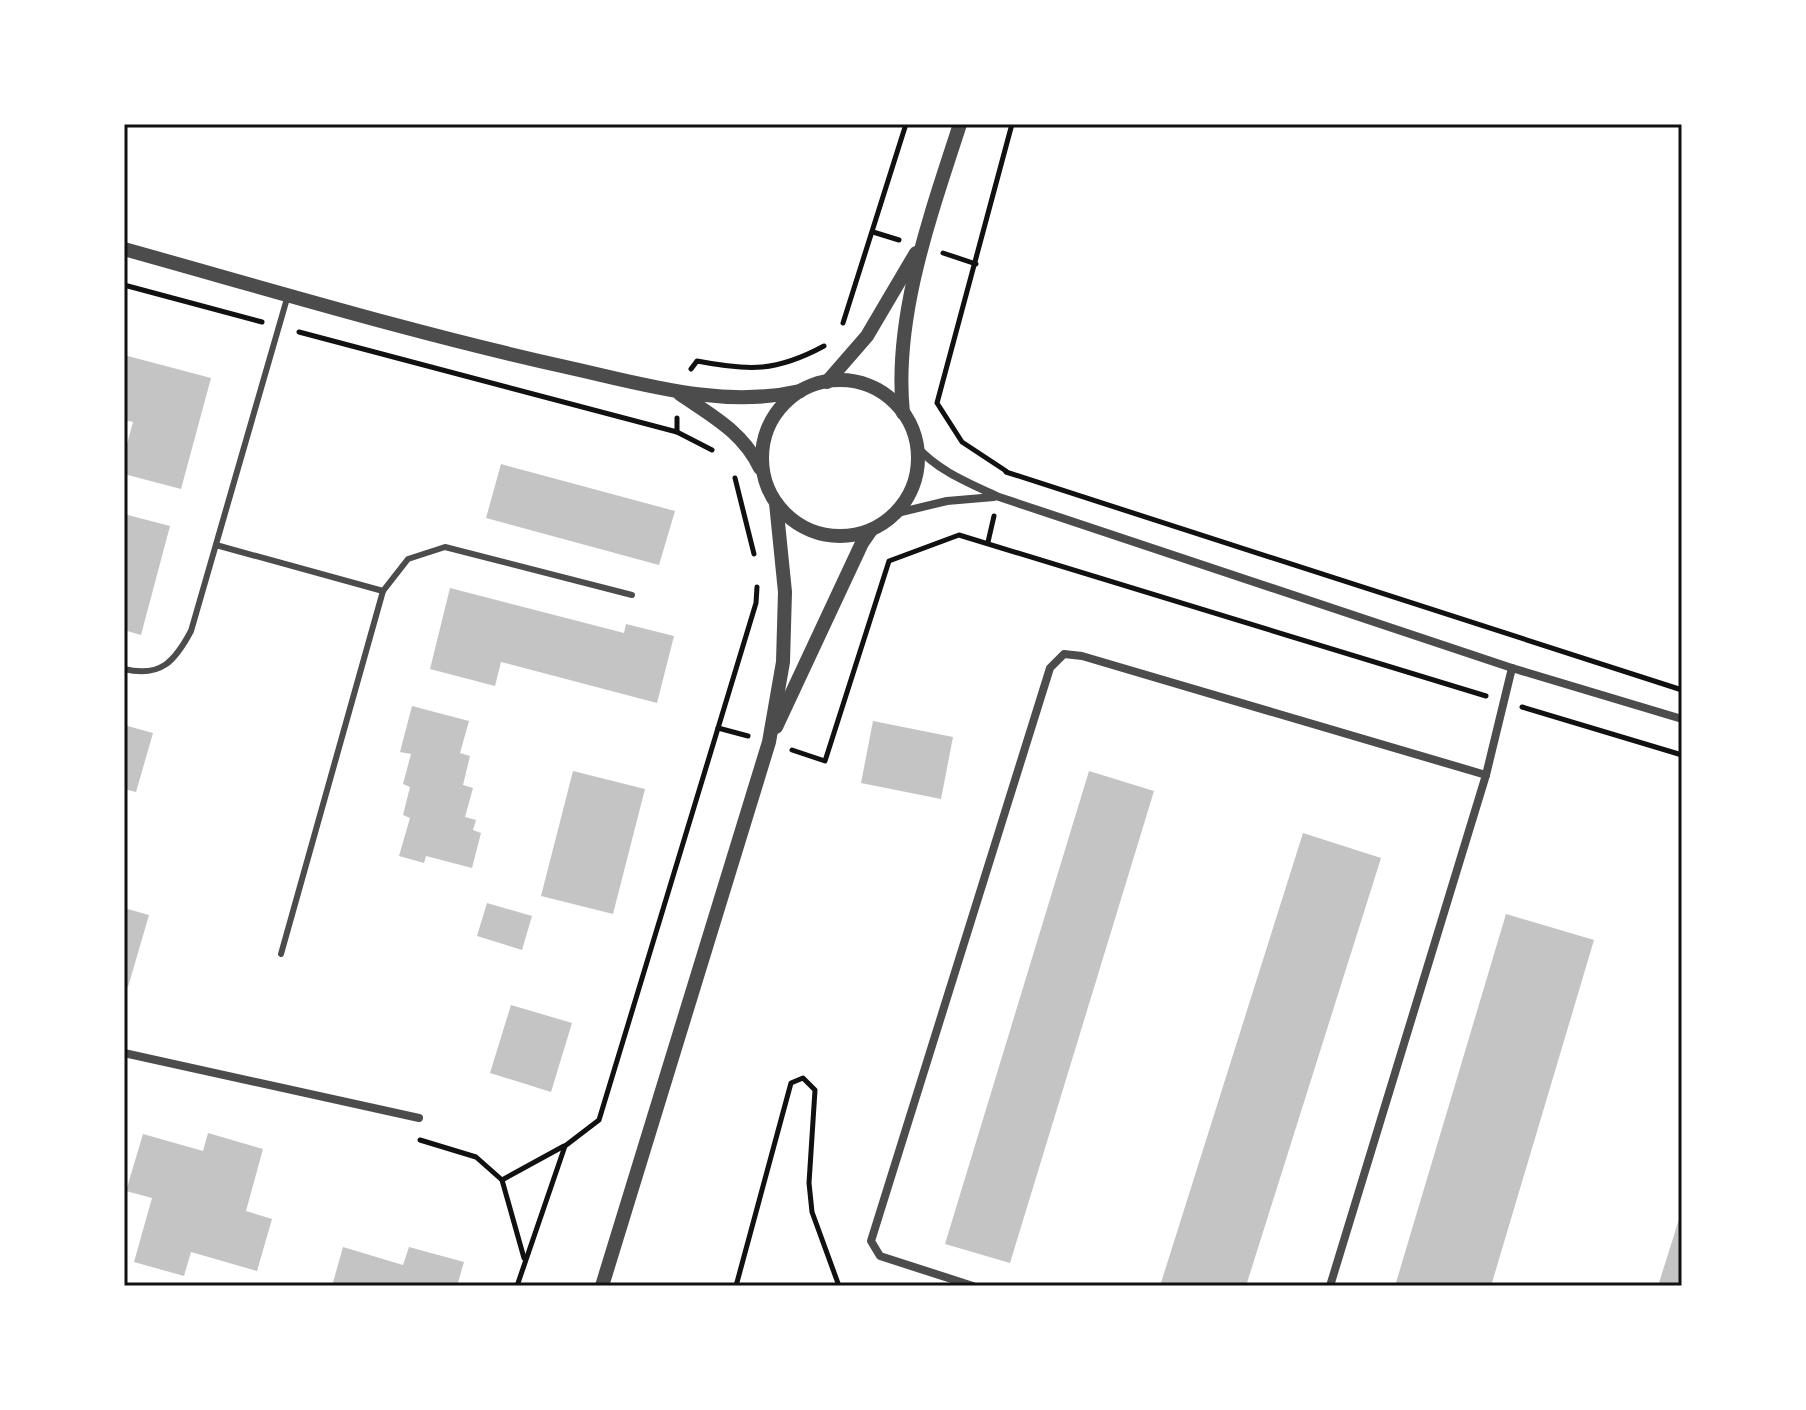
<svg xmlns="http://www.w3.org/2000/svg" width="1806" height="1410" viewBox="0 0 1806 1410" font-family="'Nunito Sans',sans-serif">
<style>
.building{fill:#c4c4c4}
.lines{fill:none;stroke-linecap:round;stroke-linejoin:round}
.path{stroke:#111;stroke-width:5}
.service{stroke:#4c4c4c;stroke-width:6}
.minor{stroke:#4c4c4c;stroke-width:8}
.tertiary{stroke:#4c4c4c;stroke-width:14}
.neatline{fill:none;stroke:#111;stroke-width:3}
</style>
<rect width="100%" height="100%" fill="#fff"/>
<g class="building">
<path d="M124,355L211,378L181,489L124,474V455L133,422L124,420Z"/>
<path d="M501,464L675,511L659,565L486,518Z"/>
<path d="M124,514L170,526L141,635L124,630Z"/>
<path d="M450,588L624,633L626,624L674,636L657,703L501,662L495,686L430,669Z"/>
<path d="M412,706L469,721L460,753L470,756L463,785L473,788L465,817L476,820L473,830L481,833L472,868L426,856L424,863L399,856L410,818L403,815L410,787L403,784L411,754L400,752Z"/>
<path d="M873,721L953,737L941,799L861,783Z"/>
<path d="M124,725L153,733L136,792L124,789Z"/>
<path d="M573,771L645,789L613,914L541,896Z"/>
<path d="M1089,771L1154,791L1010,1263L945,1244Z"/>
<path d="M1303,833L1381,858L1246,1286H1160Z"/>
<path d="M487,903L532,916L522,950L477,936Z"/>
<path d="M124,908L149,915L128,987L124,986Z"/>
<path d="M1506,914L1594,940L1491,1286H1395Z"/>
<path d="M511,1005L572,1023L551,1092L490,1073Z"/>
<path d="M208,1133L263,1149L246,1211L272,1219L257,1271L191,1252L184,1276L134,1262L152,1198L126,1191L143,1134L203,1151Z"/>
<path d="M1681,1213L1682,1286H1658Z"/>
<path d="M343,1247L403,1265L409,1247L464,1262L457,1286H332Z"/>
</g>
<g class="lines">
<g class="path">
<path d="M873,232L899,240"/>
<path d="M943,253L976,264"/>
<path d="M124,285L262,322"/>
<path d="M843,323L906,124"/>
<path d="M299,332L677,432"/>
<path d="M691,369L697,361C749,371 776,372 824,346"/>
<path d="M677,418V432L712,450"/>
<path d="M1006,471L962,442L937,403L1012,124"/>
<path d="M1006,472L1682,690"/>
<path d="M735,478L754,554"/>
<path d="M988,542L994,516"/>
<path d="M1522,707L1682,755"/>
<path d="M718,728L748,736"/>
<path d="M792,750L825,761L889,561L959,535L1486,696"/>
<path d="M420,1140L476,1157L502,1180L524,1258"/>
<path d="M502,1180L564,1146"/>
<path d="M517,1286L565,1146L599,1120L756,603L757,587"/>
<path d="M736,1286L791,1083L803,1078L815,1090L809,1183L812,1212L839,1286"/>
</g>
<g class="service">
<path d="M216,545L383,591L408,559L445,547L632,595"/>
<path d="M124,669C161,678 175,661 191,631L288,295"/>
<path d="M281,954L383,591"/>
</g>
<g class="minor">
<path d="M916,446C938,471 969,483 999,497L1512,668L1682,719"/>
<path d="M893,514L947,501L994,497"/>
<path d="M124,1053L419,1118"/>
<path d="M973,1286L880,1256L871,1241L1050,668L1064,654L1082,656L1486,775"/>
<path d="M1330,1286L1486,775L1512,668"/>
</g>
<g class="tertiary">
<path d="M124,249C271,290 417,334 566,367C643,384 722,409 800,391"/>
<circle cx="840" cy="458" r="78"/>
<path d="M827,382L867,336L916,253"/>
<path d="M680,394C712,416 743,432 760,468"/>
<path d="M903,413C893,317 931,214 960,124"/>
<path d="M776,727L862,543L871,530"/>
<path d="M602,1286L769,742L783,662L785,592L776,503"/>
</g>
</g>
<rect width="1806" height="1410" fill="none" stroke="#ffffff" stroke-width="252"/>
<rect x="126" y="126" width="1554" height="1158" class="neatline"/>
</svg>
